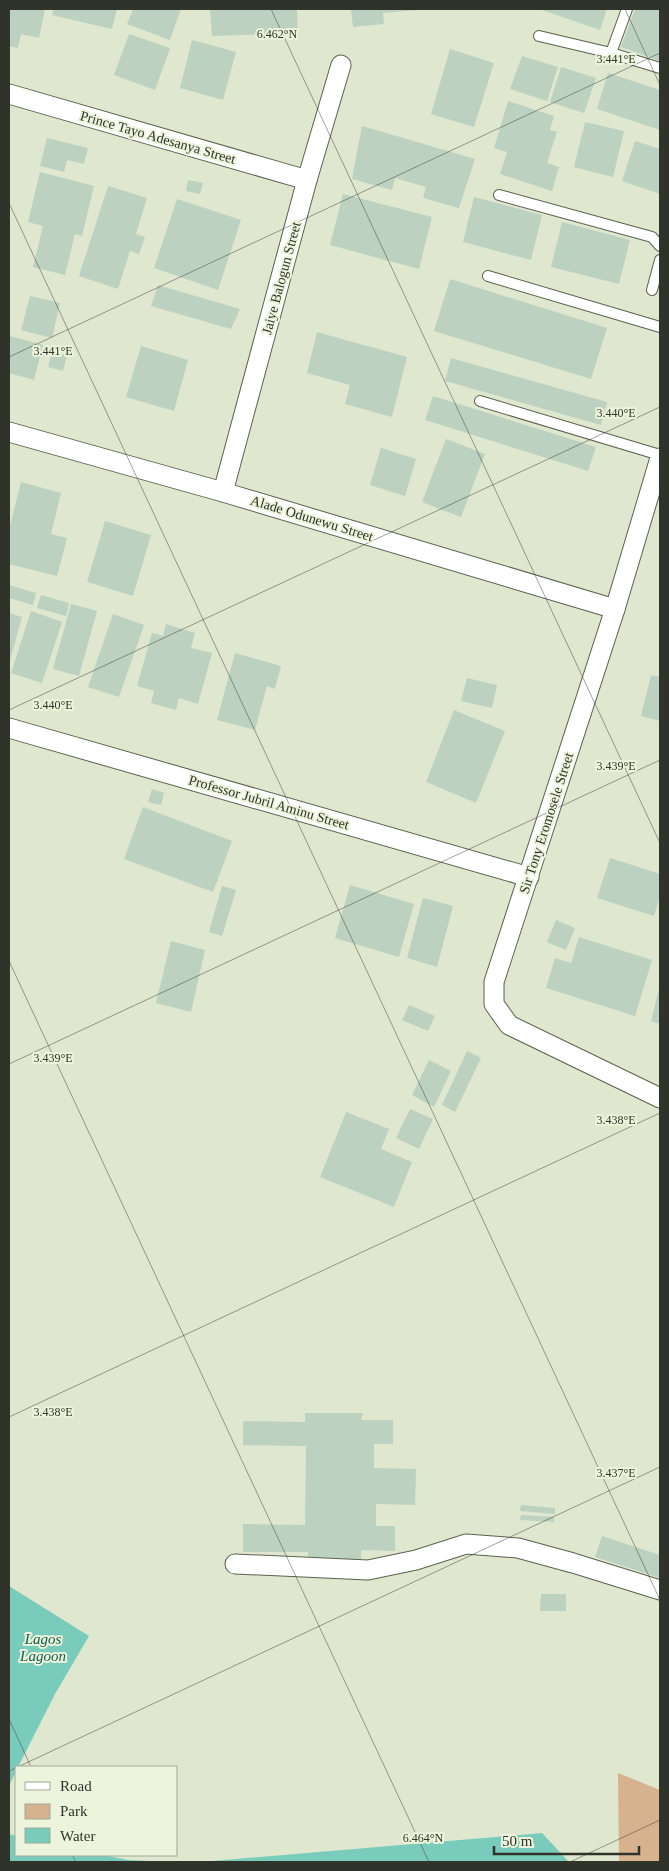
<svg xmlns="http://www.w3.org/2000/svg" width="669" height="1871" viewBox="0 0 669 1871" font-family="'Times New Roman',serif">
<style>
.green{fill:#d7b28f}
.water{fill:#79ccbc}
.building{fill:#bcd1c0}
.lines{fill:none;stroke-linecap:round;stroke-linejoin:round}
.service-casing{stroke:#5b614d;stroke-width:12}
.minor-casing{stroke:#5b614d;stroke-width:21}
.service{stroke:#fff;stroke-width:10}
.minor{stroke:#fff;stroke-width:19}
.ticks{fill:none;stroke:#30332a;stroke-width:1;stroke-opacity:0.45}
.labels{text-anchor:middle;stroke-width:4;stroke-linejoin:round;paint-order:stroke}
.street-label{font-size:14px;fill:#30332a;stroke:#ecf4dc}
.water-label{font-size:15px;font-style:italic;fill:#13594e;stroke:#ecf4dc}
.ticks-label{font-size:12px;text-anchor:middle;fill:#30332a;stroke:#ecf4dc;stroke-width:4;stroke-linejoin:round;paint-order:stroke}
</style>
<rect width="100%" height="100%" fill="#dfe7cf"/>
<path class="green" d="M618,1773L660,1790V1862H619Z"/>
<g class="water">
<path d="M9,1586L89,1636L55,1694L18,1767H16V1771L9,1786Z"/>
<path d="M542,1833L569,1862H200Z"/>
<path d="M9,1834L16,1836V1855H103L128,1860L173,1862H9Z"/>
</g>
<g class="building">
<path d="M9,9H45L39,38L21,34L18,48L9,46Z"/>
<path d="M54,9H117L112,29L52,15Z"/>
<path d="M133,9H181L170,40L127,24Z"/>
<path d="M210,9H297L298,33L212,36Z"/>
<path d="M351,9H417V10L383,13L384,24L353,27Z"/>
<path d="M539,9H607L600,30Z"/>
<path d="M635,9H660V61L621,47Z"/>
<path d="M129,34L170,48L155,90L114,75Z"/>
<path d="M192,40L236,52L223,100L180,88Z"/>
<path d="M450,49L494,63L474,127L431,114Z"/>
<path d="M522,56L558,67L547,101L510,89Z"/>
<path d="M561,67L596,78L584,113L550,102Z"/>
<path d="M608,73L660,90V130L597,109Z"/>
<path d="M508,101L554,116L550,130L557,132L547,163L559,167L552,191L500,174L507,152L494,148Z"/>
<path d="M585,122L624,131L613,177L574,167Z"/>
<path d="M362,126L475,159L459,208L423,198L426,187L395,178L392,190L352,179Z"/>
<path d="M47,138L88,148L84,164L67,160L64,172L40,166Z"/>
<path d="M635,141L660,149V194L622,181Z"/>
<path d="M40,172L94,186L82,236L75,234L65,275L33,267L43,226L28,222Z"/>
<path d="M188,180L203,183L200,194L186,191Z"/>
<path d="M108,186L147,198L136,234L145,237L139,254L130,251L118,289L79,276Z"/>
<path d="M343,194L432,217L419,269L330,245Z"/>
<path d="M474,197L542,215L531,260L463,242Z"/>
<path d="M177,199L241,220L218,290L154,268Z"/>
<path d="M562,222L630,240L619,284L551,267Z"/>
<path d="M450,279L607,328L591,379L434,331Z"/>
<path d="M158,285L240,309L231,329L151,306Z"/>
<path d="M30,296L60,303L52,338L21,330Z"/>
<path d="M317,332L407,357L392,417L345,404L350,385L307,373Z"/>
<path d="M10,336L43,345L34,380L9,373Z"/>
<path d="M141,346L188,360L174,411L126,397Z"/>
<path d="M52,351L67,355L63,371L48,367Z"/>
<path d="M451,358L607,402L601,425L445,381Z"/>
<path d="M433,396L596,447L588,471L425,420Z"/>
<path d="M446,439L485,454L461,517L422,502Z"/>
<path d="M381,448L416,459L405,496L370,485Z"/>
<path d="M21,482L61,493L51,534L67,538L57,576L9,564V530Z"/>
<path d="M105,521L151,535L133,596L87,582Z"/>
<path d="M9,585L36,593L33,605L9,598Z"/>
<path d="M41,595L69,603L66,616L37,608Z"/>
<path d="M71,604L97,611L79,676L53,669Z"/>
<path d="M31,611L62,622L42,683L11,673Z"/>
<path d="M9,613L22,617L9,664Z"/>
<path d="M113,614L144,625L119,697L88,687Z"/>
<path d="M166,624L195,633L191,648L212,653L198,704L179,698L176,710L151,703L154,691L137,686L152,633L163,636Z"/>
<path d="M235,653L281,666L275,689L267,686L255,730L217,720Z"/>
<path d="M651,675L660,677V721L641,716Z"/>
<path d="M467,678L497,685L492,708L461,701Z"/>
<path d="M454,710L505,731L476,803L426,782Z"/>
<path d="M152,789L164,793L161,805L148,802Z"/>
<path d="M143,807L232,841L213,892L124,859Z"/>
<path d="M610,858L660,874V895L654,916L597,898Z"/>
<path d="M350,885L414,904L399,957L335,938Z"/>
<path d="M222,886L236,890L222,936L209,932Z"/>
<path d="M423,898L453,906L437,967L407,958Z"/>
<path d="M556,920L575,928L566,950L547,942Z"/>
<path d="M579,937L652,960L635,1016L546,988L555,958L571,963Z"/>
<path d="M171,941L205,950L191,1012L156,1003Z"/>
<path d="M660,985V1024L651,1021Z"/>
<path d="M409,1005L435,1016L428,1031L402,1020Z"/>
<path d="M467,1051L481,1058L455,1112L442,1105Z"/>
<path d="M429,1060L451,1071L434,1107L412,1095Z"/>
<path d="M410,1109L433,1119L419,1149L396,1138Z"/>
<path d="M346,1112L389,1129L381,1149L412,1162L394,1207L320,1177Z"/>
<path d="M305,1413H363L361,1420H393V1444H374V1468L416,1469L415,1505L376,1504V1526H395V1551L361,1550V1559H308V1552H243V1524L305,1525L306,1446L243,1445V1421L305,1422Z"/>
<path d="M521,1505L555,1508V1514L520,1511Z"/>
<path d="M521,1515L554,1517V1522L520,1520Z"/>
<path d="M602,1536L660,1555V1578L595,1557Z"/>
<path d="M541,1594H566V1611H540Z"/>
</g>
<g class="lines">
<g class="service-casing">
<g id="service">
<path d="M539,36L611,53L660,68"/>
<path d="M611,53L627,9"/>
<path d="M499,195L652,237L660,246"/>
<path d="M488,276L660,327"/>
<path d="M652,290L660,260"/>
<path d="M480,401L660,455"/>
</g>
</g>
<g class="minor-casing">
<g id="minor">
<path d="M9,94L307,180"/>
<path d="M9,432L223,492L615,609"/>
<path d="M660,458L615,609L494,982V1004L509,1025L660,1098"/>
<path d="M223,492L307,180L341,65"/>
<path d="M9,728L529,877"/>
<path d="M235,1564L368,1570L416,1560L466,1544L518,1548L573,1563L660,1590"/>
</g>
</g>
<use href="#service" class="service"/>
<use href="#minor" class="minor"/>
</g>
<path class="ticks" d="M271,9L660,843M625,9L660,85M9,203L660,1600M9,357L660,53M9,710L660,407M9,961L429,1862M9,1064L660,760M9,1417L660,1113M9,1719L31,1767M9,1771L660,1467M72,1855L76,1862M570,1862L660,1820"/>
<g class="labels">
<g class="street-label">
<text transform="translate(158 137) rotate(16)" y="5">Prince Tayo Adesanya Street</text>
<text transform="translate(281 278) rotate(-75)" y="5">Jaiye Balogun Street</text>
<text transform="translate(312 518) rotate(17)" y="5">Alade Odunewu Street</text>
<text transform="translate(269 802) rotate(16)" y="5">Professor Jubril Aminu Street</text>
<text transform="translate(546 823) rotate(-72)" y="5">Sir Tony Eromosele Street</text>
</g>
<g class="water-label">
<text x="43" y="1644">Lagos<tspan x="43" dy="17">Lagoon</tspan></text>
</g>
</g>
<g class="ticks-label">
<text x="277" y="38">6.462°N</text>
<text x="616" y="63">3.441°E</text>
<text x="53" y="355">3.441°E</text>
<text x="616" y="417">3.440°E</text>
<text x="53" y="709">3.440°E</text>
<text x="616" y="770">3.439°E</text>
<text x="53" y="1062">3.439°E</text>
<text x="616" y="1124">3.438°E</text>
<text x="53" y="1416">3.438°E</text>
<text x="616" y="1477">3.437°E</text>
<text x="423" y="1842">6.464°N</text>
</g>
<rect width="669" height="1871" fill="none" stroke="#30332a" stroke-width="20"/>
<rect x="15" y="1766" width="162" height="90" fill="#ecf4dc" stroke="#a1a795"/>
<rect x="25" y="1782" width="25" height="8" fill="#ffffff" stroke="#a1a795"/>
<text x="60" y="1791" font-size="15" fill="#30332a">Road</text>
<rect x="25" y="1804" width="25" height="15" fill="#d7b28f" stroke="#a1a795"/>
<text x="60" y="1816" font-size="15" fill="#30332a">Park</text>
<rect x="25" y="1828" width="25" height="15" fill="#79ccbc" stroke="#a1a795"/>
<text x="60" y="1841" font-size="15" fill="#30332a">Water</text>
<path d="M494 1846v8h145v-8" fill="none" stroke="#30332a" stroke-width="2.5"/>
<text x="502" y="1846" font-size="15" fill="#30332a" stroke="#ecf4dc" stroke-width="4" paint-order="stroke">50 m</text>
</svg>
